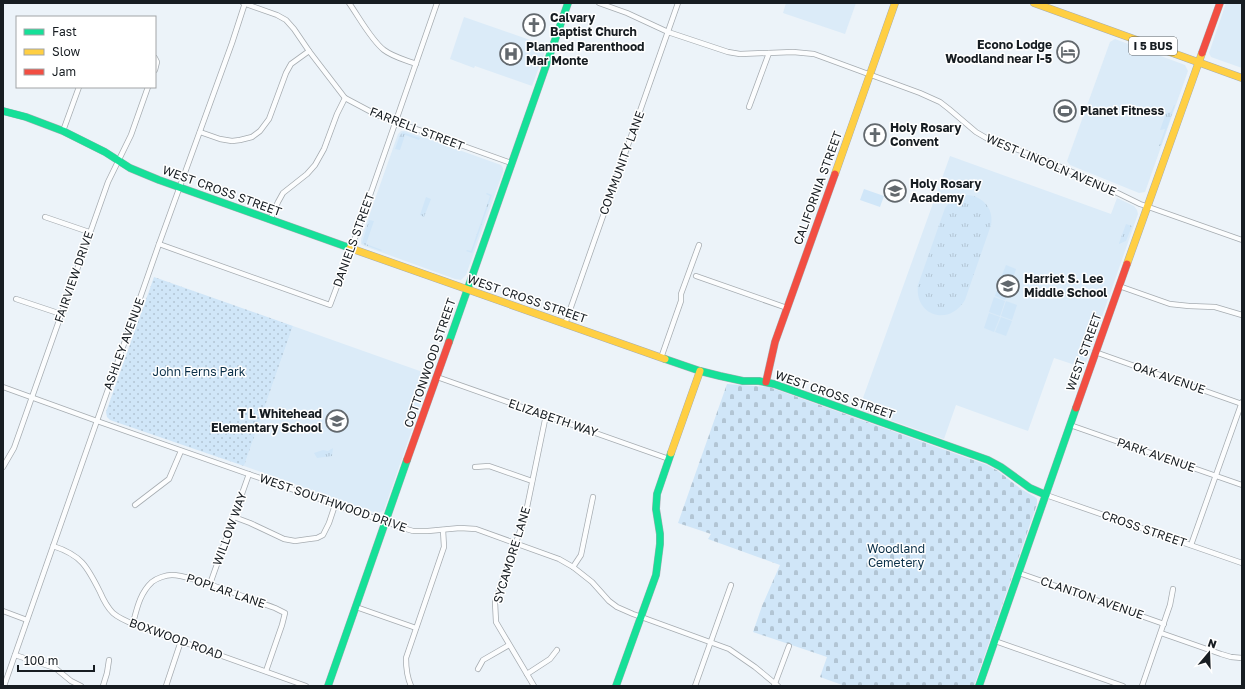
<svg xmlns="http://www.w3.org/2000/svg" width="1245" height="689" viewBox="0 0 1245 689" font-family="'Golos Text',sans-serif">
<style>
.built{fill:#dbebf8}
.grass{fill:url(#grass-tufts)}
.cemetery{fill:url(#cemetery-stones)}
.park{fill:url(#park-dots)}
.pitch{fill:#d0e6f8}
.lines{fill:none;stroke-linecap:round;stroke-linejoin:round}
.street-casing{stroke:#a6acb1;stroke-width:6}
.fast-casing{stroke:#a6acb1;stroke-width:8}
.slow-casing{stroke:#a6acb1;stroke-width:8}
.jam-casing{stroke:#a6acb1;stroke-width:8}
.street{stroke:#fcfdfe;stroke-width:4.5}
.fast{stroke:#16e098;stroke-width:7}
.slow{stroke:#ffcf43;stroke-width:7}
.jam{stroke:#f24e42;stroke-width:7}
.labels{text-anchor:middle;stroke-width:3;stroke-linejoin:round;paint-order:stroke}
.shield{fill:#fff;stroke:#5d6164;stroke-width:1}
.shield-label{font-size:11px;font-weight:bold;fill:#171d22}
.poi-label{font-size:12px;font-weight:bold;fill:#171d22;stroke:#fff;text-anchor:start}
.street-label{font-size:12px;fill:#171d22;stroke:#fff}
.park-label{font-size:12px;fill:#082e47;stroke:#fff}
</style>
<defs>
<pattern id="grass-tufts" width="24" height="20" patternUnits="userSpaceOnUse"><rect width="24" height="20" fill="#d0e6f8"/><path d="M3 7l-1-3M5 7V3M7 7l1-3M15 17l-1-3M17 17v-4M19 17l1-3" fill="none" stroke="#b2c5d4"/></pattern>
<pattern id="cemetery-stones" width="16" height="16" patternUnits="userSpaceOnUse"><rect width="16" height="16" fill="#d0e6f8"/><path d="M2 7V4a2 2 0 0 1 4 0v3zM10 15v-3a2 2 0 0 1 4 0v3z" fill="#b2c5d4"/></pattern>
<pattern id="park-dots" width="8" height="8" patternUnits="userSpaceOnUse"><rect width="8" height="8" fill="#d0e6f8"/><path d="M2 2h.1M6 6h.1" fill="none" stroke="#b2c5d4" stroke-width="1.8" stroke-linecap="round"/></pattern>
</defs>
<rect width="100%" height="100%" fill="#ecf3f9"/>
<g class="built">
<path d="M786,3H856L845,34L783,13Z"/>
<path d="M1226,3H1242V68L1211,57L1209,53Z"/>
<path d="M464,17L547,46L532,86L475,66L474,68L450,59Z"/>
<path d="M1115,39L1185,65L1188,71L1145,192L1139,193L1070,165L1067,161L1110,42Z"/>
<path d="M401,131H406L501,165L503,168V172L466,275L461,280L455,279L364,246L361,244V239L398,134Z"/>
<path d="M950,156L1111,214L1117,198L1134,206L1137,210L1138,214L1084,368L1054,358L1028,431L956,405L944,439L859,409Z"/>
<path d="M293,326L431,375L384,510L381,512L376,513L244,466Z"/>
</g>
<g class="grass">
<path d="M1174,105H1175L1161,146H1159L1165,129L1160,130L1166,113L1171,112Z"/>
<path d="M403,132L420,138L419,140L405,135L400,150L395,149L400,135Z"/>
<path d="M487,193L492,195L472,253L466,251L467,250L471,251L490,196L486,194Z"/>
<path d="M967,195C983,196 994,209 991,225L965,300C949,327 914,316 918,285L945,208C951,200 957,196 967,195Z"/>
<path d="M426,197L431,199L424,217L420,215Z"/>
<path d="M369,220L374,221L366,244L382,250L381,251L365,245L362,243Z"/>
<path d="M1126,224L1132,226L1126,241L1119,244V243Z"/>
<path d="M333,448L332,456L317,458L314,453L323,450L328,451Z"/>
</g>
<path class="cemetery" d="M727,384L769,387L987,465L998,471L1021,489L1035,497L1037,499V504L974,686H845L820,677L827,657L753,632L762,606L780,565L708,539L711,534L678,523Z"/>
<path class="park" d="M154,277L293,326L244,466L110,420L107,417L106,412Z"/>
<g class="pitch">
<path d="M864,189L884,196L880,207L860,200Z"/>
<path d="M1006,265L1016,269L1011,284L1000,280Z"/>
<path d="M1000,281L1011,285L1005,300L995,296Z"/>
<path d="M994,297L1005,301L1000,316L989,312Z"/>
<path d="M1006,301L1017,305L1012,320L1001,316Z"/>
<path d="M989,313L1000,317L994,332L984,328Z"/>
<path d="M1001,317L1012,321L1006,336L995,332Z"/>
</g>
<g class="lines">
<g class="street-casing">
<g id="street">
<path d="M243,3L277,15L286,20L294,29L309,51L345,98L377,115L511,163"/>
<path d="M349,3C359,17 371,40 384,50C393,57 406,60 416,64"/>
<path d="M599,3L627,13L668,32L728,52L740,54L793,52L814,54L920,93L940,102L949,109L976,132L988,139L1035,156L1093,181L1140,204L1242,240"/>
<path d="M155,58L157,62L155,70"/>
<path d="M749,107L769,53"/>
<path d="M63,131L79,87"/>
<path d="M200,132L220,139L232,141L240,140L252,137L260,131L269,119L286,73L291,64L309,51"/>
<path d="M45,217L89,232"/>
<path d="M270,220L278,202L283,193L307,174L315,165L324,149L337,114L345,98"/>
<path d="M159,244L330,305L354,241L437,3"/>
<path d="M696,276L787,308"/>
<path d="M1119,286L1170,304L1189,306L1215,307L1242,315"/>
<path d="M16,299L61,314"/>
<path d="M565,324L678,3"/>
<path d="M1095,352L1242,404"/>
<path d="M661,358L681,301V294L699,245"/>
<path d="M437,377L669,459"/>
<path d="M3,387L97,421L403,528L413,531H428L460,528L476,529L559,559L573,567L592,582L609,601L617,607L633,614L729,649L755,667L778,686"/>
<path d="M1070,425L1242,485"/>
<path d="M3,467L14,448L108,182L131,135L148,87"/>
<path d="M475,467L489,466L532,481"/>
<path d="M1046,495L1242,563"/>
<path d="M135,505L169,479L181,451"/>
<path d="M234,517L250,523L284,539L295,541L309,539L317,538L323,535L329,523L335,505"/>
<path d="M1191,545L1242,402"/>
<path d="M53,546C81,555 87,566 100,592C103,599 107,607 113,613C121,620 131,623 141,627L306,686"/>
<path d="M573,567L581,555L593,497"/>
<path d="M1019,573L1164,624"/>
<path d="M210,584L249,474"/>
<path d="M356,607L416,628"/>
<path d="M3,611L27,620"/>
<path d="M133,623C137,608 140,593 152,582C157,578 166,575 172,575C182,575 191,579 199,581C225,589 250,599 275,608L285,613L282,625L266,671"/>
<path d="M1161,633L1221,654L1231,657L1242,658"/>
<path d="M995,641L1123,686"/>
<path d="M15,655L55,668L71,681L81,686"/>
<path d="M478,669L483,660L509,645"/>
<path d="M527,674L550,659L557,650"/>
<path d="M4,686L159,244L232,43L245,3"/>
<path d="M103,686L107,673L109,660"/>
<path d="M166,686L181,641"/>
<path d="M411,686C407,677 406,668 406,658L444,547L443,530"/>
<path d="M534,686L496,622L495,602L525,517L546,415"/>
<path d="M695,686L731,585"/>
<path d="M774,686L789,646"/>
<path d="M1142,686L1170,605L1173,589"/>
</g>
</g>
<g class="fast-casing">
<g id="fast">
<path d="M3,111L26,117L63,131L105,152L130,168L159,180L350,248"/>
<path d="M449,342L568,3"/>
<path d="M665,359L700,371L720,376L743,381H759L774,384L988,460L1001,467L1030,488L1046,495"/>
<path d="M328,686L407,460"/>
<path d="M616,686L656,575L660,544V534L656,509L657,494L671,453"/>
<path d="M979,686L1076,408"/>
</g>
</g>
<g class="slow-casing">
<g id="slow">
<path d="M1034,3L1242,78"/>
<path d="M835,174L895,3"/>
<path d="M350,248L665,359"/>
<path d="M1127,264L1202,53"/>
<path d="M671,453L700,371"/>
</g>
</g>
<g class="jam-casing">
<g id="jam">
<path d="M1202,53L1220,3"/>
<path d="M766,382L775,342L835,174"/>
<path d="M1076,408L1127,264"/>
<path d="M407,460L449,342"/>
</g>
</g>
<use href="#street" class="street"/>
<use href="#fast" class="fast"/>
<use href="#slow" class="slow"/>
<use href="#jam" class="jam"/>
</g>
<defs>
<g id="church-ring" transform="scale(1.15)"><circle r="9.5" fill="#fff" stroke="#62686d" stroke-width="1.5"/><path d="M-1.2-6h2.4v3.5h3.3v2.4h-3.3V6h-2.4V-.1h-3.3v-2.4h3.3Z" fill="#62686d"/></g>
<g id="hotel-ring" transform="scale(1.15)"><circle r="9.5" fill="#fff" stroke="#62686d" stroke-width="1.5"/><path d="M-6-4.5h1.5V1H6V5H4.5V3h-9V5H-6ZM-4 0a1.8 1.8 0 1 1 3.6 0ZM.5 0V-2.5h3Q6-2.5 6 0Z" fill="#62686d"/></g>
<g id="hospital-ring" transform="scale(1.15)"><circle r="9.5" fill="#fff" stroke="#62686d" stroke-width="1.5"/><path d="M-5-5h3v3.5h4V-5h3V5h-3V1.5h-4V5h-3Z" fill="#62686d"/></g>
<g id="stadium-ring" transform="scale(1.15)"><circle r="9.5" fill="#fff" stroke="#62686d" stroke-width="1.5"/><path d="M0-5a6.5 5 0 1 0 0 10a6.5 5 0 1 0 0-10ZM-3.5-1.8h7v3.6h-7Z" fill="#62686d"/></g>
<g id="school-ring" transform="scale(1.15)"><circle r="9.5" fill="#fff" stroke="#62686d" stroke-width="1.5"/><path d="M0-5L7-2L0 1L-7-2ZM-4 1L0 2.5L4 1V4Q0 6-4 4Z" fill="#62686d"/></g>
</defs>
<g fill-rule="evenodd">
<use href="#church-ring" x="534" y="25"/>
<use href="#hotel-ring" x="1068" y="52"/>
<use href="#hospital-ring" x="511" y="54"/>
<use href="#stadium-ring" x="1065" y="111"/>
<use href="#church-ring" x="875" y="135"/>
<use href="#school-ring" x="895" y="191"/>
<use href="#school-ring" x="1008" y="286"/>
<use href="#school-ring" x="337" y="421"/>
</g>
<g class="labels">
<rect class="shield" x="1129" y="37" width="48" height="18" rx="3"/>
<g class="shield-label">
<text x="1153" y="50">I 5 BUS</text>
</g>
<g class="poi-label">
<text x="550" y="22">Calvary<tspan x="550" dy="14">Baptist Church</tspan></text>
<text x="1052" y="49" text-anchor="end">Econo Lodge<tspan x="1052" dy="14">Woodland near I-5</tspan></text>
<text x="526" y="51">Planned Parenthood<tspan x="526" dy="14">Mar Monte</tspan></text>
<text x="1080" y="115">Planet Fitness</text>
<text x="890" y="132">Holy Rosary<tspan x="890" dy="14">Convent</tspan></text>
<text x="910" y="188">Holy Rosary<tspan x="910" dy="14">Academy</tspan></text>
<text x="1024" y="283">Harriet S. Lee<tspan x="1024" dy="14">Middle School</tspan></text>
<text x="322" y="418" text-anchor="end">T L Whitehead<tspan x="322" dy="14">Elementary School</tspan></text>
</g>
<g class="street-label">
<text transform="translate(417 129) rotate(21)" y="4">FARRELL STREET</text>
<text transform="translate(622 163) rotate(-70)" y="4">COMMUNITY LANE</text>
<text transform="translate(1051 165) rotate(23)" y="4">WEST LINCOLN AVENUE</text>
<text transform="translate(818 188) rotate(-70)" y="4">CALIFORNIA STREET</text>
<text transform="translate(222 191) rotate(20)" y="4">WEST CROSS STREET</text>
<text transform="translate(354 240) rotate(-70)" y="4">DANIELS STREET</text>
<text transform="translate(74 277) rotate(-71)" y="4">FAIRVIEW DRIVE</text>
<text transform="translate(527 299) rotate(19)" y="4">WEST CROSS STREET</text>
<text transform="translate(124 344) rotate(-70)" y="4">ASHLEY AVENUE</text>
<text transform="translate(1084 352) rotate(-70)" y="4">WEST STREET</text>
<text transform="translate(430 363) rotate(-71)" y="4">COTTONWOOD STREET</text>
<text transform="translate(1169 378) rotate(19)" y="4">OAK AVENUE</text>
<text transform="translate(835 395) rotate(19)" y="4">WEST CROSS STREET</text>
<text transform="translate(553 418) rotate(19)" y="4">ELIZABETH WAY</text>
<text transform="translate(1156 455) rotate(19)" y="4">PARK AVENUE</text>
<text transform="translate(333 503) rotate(19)" y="4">WEST SOUTHWOOD DRIVE</text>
<text transform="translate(230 529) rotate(-70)" y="4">WILLOW WAY</text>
<text transform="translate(1144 529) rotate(19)" y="4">CROSS STREET</text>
<text transform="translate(512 555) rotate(-73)" y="4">SYCAMORE LANE</text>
<text transform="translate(226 591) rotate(19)" y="4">POPLAR LANE</text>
<text transform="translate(1092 598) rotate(19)" y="4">CLANTON AVENUE</text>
<text transform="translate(176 639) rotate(20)" y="4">BOXWOOD ROAD</text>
</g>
<g class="park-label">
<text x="199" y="376">John Ferns Park</text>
<text x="896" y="553">Woodland<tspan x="896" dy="14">Cemetery</tspan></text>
</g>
</g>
<rect width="1245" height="689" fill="none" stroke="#171d22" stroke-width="8"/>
<rect x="16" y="16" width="140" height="72" fill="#ffffff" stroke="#a2a5a7"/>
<rect x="24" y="29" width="20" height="6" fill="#16e098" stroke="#a2a5a7"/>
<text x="52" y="36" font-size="12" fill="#171d22">Fast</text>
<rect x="24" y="49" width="20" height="6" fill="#ffcf43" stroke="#a2a5a7"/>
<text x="52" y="56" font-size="12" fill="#171d22">Slow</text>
<rect x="24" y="69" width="20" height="6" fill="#f24e42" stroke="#a2a5a7"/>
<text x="52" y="76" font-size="12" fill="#171d22">Jam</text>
<g transform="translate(1209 653) rotate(19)" stroke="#ffffff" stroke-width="3" paint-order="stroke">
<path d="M0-3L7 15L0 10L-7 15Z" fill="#171d22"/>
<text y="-6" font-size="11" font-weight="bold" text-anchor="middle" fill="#171d22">N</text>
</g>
<path d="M18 665v6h76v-6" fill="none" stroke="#171d22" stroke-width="2"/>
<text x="24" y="665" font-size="12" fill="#171d22" stroke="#ffffff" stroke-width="3" paint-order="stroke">100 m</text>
</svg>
